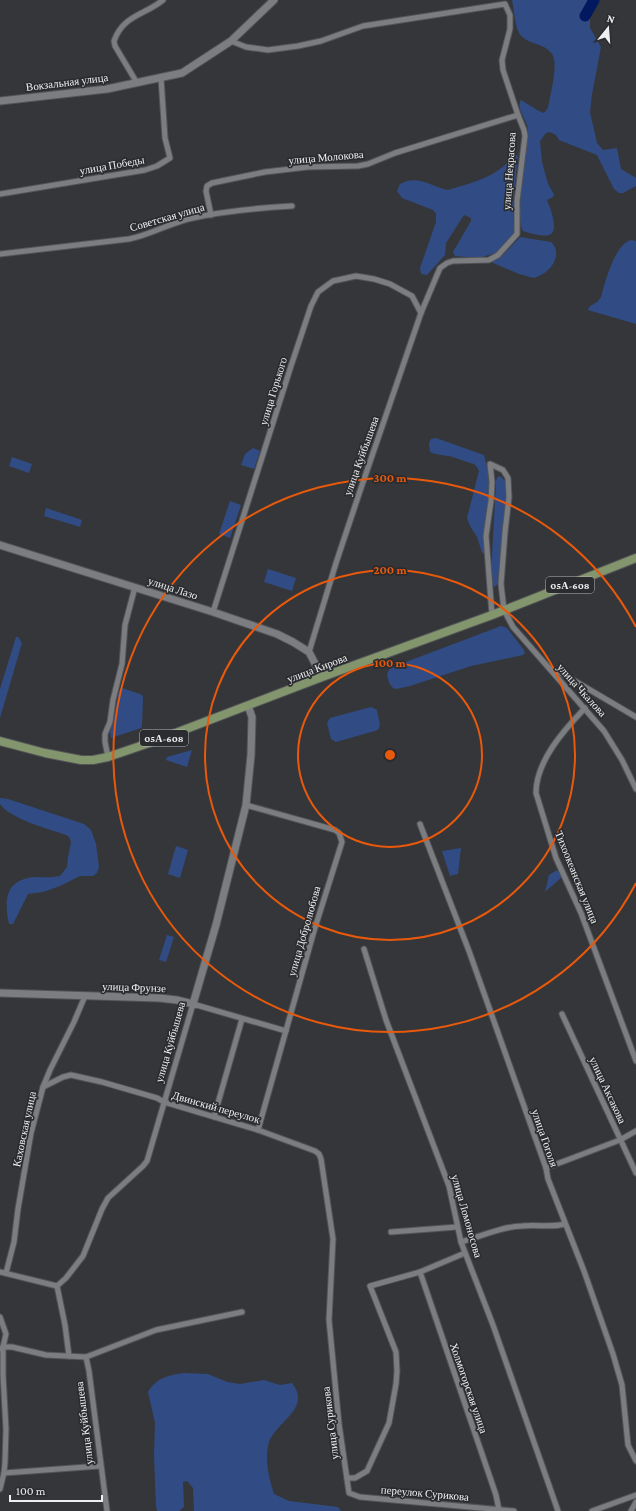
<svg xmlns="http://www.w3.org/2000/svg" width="636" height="1511" viewBox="0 0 636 1511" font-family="'Crimson Pro',serif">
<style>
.green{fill:#314c85}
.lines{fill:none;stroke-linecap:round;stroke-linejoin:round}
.river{stroke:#02185f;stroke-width:11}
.minor-casing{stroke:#535457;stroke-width:7}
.secondary-casing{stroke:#535457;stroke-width:9}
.primary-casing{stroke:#535457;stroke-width:10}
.minor{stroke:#7b7d81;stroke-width:5}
.secondary{stroke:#7b7d81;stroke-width:7}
.primary{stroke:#83956c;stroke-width:8}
.ring{fill:none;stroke:#e8590c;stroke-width:2}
.labels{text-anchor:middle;stroke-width:3.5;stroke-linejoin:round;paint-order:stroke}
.shield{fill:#2b2c2f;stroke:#b4b4b7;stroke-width:1}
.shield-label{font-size:10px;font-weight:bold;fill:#eeeff1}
.street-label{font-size:11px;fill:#eeeff1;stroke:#2b2c2f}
.centre{fill:#e8590c;stroke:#2b2c2f;stroke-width:2}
.ring-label{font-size:12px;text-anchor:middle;font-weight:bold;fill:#e8590c;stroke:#2b2c2f;stroke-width:3.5;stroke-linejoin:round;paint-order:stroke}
</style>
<rect width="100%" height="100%" fill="#353639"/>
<g class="green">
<path d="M512,0H597L590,11V28L601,47L592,94L590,112L597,143L603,150L617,148L621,169L636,178V186L623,193H619L614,189L597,155L559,140L556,135L550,132L546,133L540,141L542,162L548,184L554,194L553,197L547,200C550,207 560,232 549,235C542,237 530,233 523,231C515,219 526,150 528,132C529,121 515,109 521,100L539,111L544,113L548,108C550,96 559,64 552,54C544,42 526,45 519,33C515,26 514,9 512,0Z"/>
<path d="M514,152L518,157L513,201L514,235L496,253L478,258L455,256L453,252L471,221V218L464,215L446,243L445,255L427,275L421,274L420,268L436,222V214L433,210L402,198L397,191L400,184C419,174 431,187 448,190C467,184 490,179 505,165C509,161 510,156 514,152Z"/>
<path d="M520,237L551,242C560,250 556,263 548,270C544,274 539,276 534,278L519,274L491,262L504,254Z"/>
<path d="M631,240L636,241V324L588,310L589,307L597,302L601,297C605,282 615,244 631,240Z"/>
<path d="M436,438L484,455L488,471L489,485L484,554L482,552L477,537L470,526L467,518L479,471L477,467L474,464C466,462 457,458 449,456C442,455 437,455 430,452L429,443L431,439Z"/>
<path d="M253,448L260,451L254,469L241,465L245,454Z"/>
<path d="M12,457L32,464L29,473L9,466Z"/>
<path d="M500,476L505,481L506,499L498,583L495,587L491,582V574L496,482L497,477Z"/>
<path d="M230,501L241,505L230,538L219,534Z"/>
<path d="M46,508L82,520L80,527L44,516Z"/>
<path d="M268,569L296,578L292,591L264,582Z"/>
<path d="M501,626L507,628L524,650L525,653L523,655L471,666L410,686L396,689L393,688L389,683L387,674L390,668Z"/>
<path d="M16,637H18L22,643L0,718V689Z"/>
<path d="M122,688L140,694L143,696L142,726L141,728L111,738L110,732L113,723L118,695L120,689Z"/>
<path d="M371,707L377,710L380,725L378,730L336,742L331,739L327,723L330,718Z"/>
<path d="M192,750L187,767L166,760L167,757Z"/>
<path d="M0,798L8,799L84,824L91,830L96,844L99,867L97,873L93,876H80L60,886L43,892L28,894L13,924H9C4,900 5,880 34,877C43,877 51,878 60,876L67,867L68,857L71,842L69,837L66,835C47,828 12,820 0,804Z"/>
<path d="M176,846L188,850L180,878L168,874Z"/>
<path d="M461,848L458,874L450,876L442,851Z"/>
<path d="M557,870L562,877L545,892L549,875Z"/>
<path d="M167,935L174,937L166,962L159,960Z"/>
<path d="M184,1373L208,1374L227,1382L240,1384L264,1380L280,1385L292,1383C312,1408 277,1421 269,1442C264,1459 269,1478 274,1494L289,1501L338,1507L341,1511H194L193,1488L187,1481L183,1482L184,1507L179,1511H157L156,1506L154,1455L155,1423L148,1392C156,1378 169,1375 184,1373Z"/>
</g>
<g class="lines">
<path class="river" d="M585,16L594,0"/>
<g class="minor-casing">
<g id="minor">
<path d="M231,41L246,47L268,50L298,46L321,41L363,26L505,4L510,15V29L502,60L503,70L518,115L524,130L525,136L517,201V234L498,255L489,260L453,261L447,263L440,268L437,275L421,313L360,491L336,563L309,652"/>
<path d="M137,83L115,46L114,41C123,15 145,15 163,0"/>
<path d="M0,194L145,170L157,166L170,158L165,138L161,78"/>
<path d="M211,215L206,191L207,186L212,183L265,172L308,167L358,166L368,164L395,153L518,115"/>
<path d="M0,254L129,239C150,235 168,224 188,219C222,211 257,208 292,206"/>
<path d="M213,612L291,366L311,306L318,292L333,281L356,276L374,279L390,284L412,296L421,313"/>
<path d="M492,615L486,536L491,501L492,482L490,464L503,470L508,478L509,497L505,532L501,584L504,610L513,627L604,731L622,760L636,789"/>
<path d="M550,669L563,674L636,717"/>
<path d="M585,708C564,730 536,761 536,793L556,858L581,913L636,1061"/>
<path d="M108,757L105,742V734L110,722L113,700L122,664L125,625L135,587"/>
<path d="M246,805L335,830L339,833L342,842L314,931L258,1130"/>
<path d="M420,824L469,951L546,1168L548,1179L584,1271L613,1354L622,1385L628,1445L636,1461"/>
<path d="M364,949L386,1020L449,1186L461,1242L493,1325L558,1511"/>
<path d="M562,1014L636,1173"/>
<path d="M43,1087L63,1077L71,1075L102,1082L157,1098L164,1102L258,1130L315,1151L319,1154L321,1159L333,1239L329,1320L339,1424L349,1493L360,1497L514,1511"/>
<path d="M214,1117L242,1019"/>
<path d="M546,1168L620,1140L636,1131"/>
<path d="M391,1232L457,1227"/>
<path d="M461,1242C481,1236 501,1227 522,1226C537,1224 550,1228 565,1224"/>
<path d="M0,1272L57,1286"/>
<path d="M420,1272L496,1495L499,1510"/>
<path d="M6,1273L14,1242L18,1209L31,1133L43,1087L50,1070L74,1022L85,996"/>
<path d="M0,1317L6,1334L3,1347V1375L6,1429L5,1462L4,1473L0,1489"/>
<path d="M0,1349L3,1347H12L46,1355L86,1357L156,1330L242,1312"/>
<path d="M69,1356L65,1325L57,1286L66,1278L83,1256L102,1209L108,1198L143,1166L147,1161L193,1004L286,1031"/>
<path d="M86,1357L89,1371L107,1511"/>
<path d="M4,1473L100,1466"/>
<path d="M347,1478H355L367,1471L389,1423L396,1384L397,1371L396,1352L370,1286L420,1272L465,1253"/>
<path d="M592,1511L636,1495"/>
<path d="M631,1511L636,1502"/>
</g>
</g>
<g class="secondary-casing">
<g id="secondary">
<path d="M0,101L107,89L182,73L231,41L274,0"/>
<path d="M0,545L213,612L277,634L293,642L309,652L322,677"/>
<path d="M0,993L159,998L177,1000L193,1004L216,925L246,805L251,755L252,717L248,706"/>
</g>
</g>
<g class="primary-casing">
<path id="primary" d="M0,741L45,753L81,760H93L108,757L152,742L322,677L492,615L636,558"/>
</g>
<use href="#minor" class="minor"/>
<use href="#secondary" class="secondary"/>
<use href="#primary" class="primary"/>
</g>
<g class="ring">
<circle cx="390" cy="755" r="92"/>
<circle cx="390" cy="755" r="185"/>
<path d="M636 883A277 277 0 1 1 636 627"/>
</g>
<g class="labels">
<g class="shield">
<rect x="546" y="577" width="48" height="16" rx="3"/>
<rect x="140" y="730" width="48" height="16" rx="3"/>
</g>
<g class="shield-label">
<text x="570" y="589">05А-608</text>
<text x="164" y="742">05А-608</text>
</g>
<g class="street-label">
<text transform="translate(67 82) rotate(-7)" y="4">Вокзальная улица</text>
<text transform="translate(326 157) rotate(-5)" y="4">улица Молокова</text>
<text transform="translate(112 165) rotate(-10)" y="4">улица Победы</text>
<text transform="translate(509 171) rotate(-86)" y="4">улица Некрасова</text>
<text transform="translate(167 217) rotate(-16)" y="4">Советская улица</text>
<text transform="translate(273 391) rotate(-73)" y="4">улица Горького</text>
<text transform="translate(361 456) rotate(-70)" y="4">улица Куйбышева</text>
<text transform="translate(173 588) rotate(18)" y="4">улица Лазо</text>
<text transform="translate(317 668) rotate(-21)" y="4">улица Кирова</text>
<text transform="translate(582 690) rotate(48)" y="4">улица Чкалова</text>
<text transform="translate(577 877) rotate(68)" y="4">Тихоокеанская улица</text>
<text transform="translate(304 931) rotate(-74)" y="4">улица Добролюбова</text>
<text transform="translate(134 987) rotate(2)" y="4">улица Фрунзе</text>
<text transform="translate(170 1042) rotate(-74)" y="4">улица Куйбышева</text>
<text transform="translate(608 1090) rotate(65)" y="4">улица Аксакова</text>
<text transform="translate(216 1107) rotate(16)" y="4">Двинский переулок</text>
<text transform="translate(24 1129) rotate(-78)" y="4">Каховская улица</text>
<text transform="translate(545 1138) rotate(71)" y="4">улица Гоголя</text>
<text transform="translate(467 1216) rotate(74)" y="4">улица Ломоносова</text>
<text transform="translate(469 1388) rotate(71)" y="4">Холмогорская улица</text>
<text transform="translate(84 1423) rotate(-97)" y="4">улица Куйбышева</text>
<text transform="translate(330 1423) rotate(-97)" y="4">улица Сурикова</text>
<text transform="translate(425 1493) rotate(5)" y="4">переулок Сурикова</text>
</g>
</g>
<circle cx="390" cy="755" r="6" class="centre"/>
<g class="ring-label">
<text x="390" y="482">300 m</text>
<text x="390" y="574">200 m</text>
<text x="390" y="667">100 m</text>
</g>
<g transform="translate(608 28) rotate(17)" stroke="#2b2c2f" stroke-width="3" paint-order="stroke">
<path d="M0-3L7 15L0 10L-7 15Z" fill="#eeeff1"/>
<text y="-6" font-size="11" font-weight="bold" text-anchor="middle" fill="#eeeff1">N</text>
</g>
<path d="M10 1495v6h92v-6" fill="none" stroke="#eeeff1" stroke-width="2"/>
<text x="16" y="1495" font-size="12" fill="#eeeff1" stroke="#2b2c2f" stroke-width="3" paint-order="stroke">100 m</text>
</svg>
